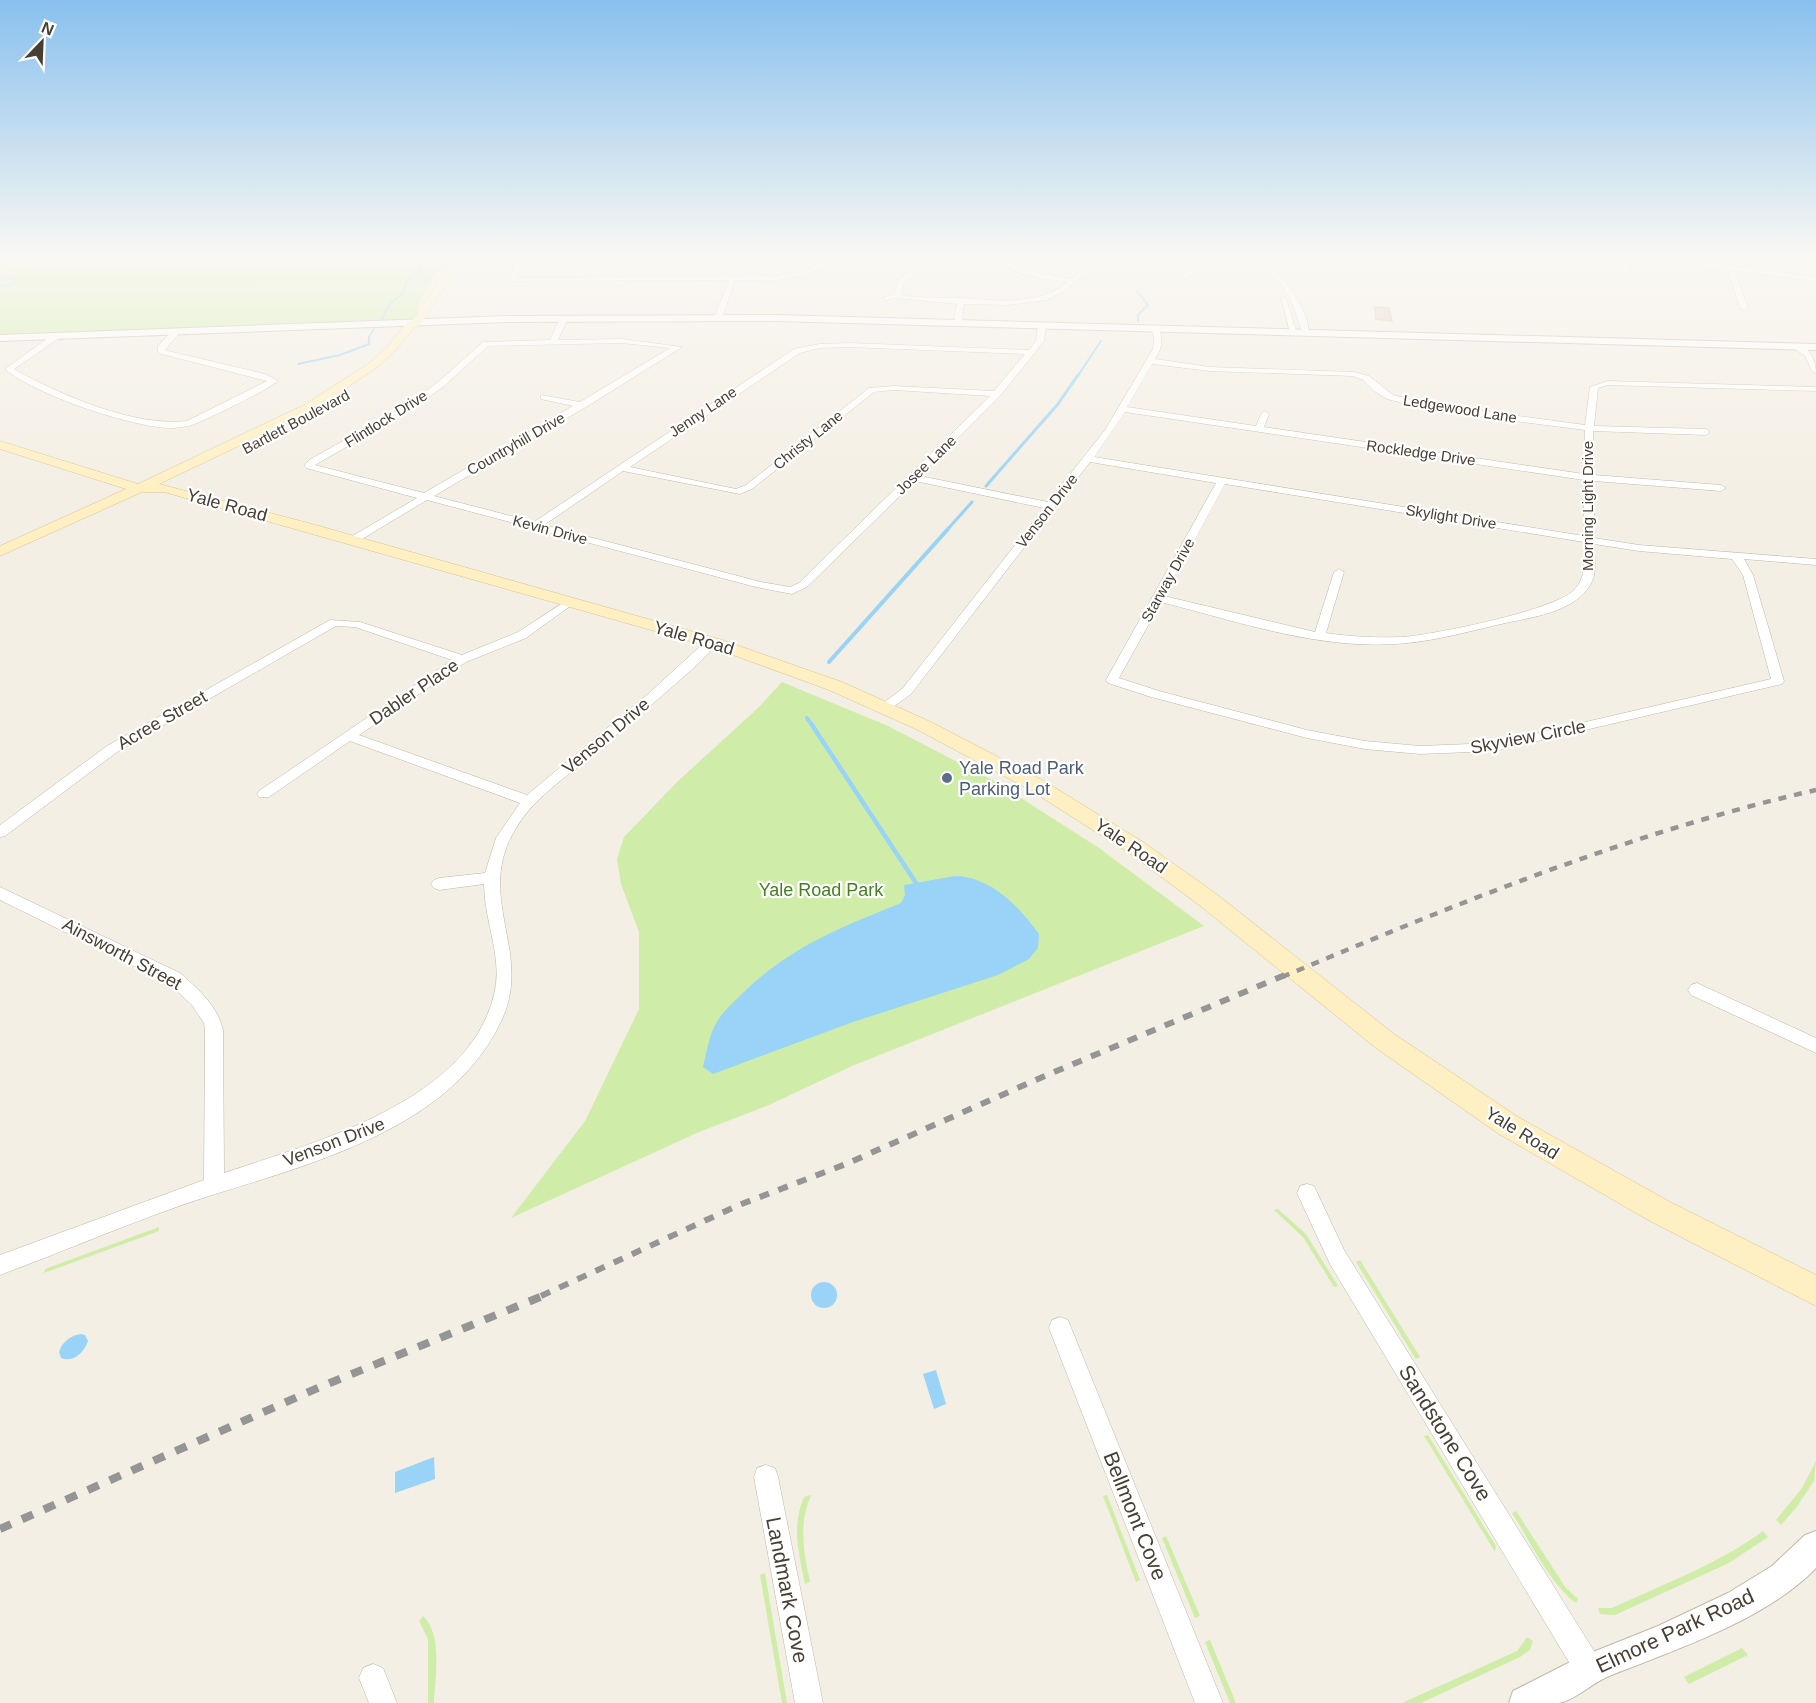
<svg xmlns="http://www.w3.org/2000/svg" width="1816" height="1703" viewBox="0 0 1816 1703" font-family="Helvetica,sans-serif">
<style>
.green{fill:#cfeda8}
.water{fill:#99d3f8}
.lines{fill:none;stroke-linecap:round;stroke-linejoin:round}
.stream-far3{stroke:#99d3f8;stroke-width:2}
.stream-far2{stroke:#99d3f8;stroke-width:3}
.stream-far1{stroke:#99d3f8;stroke-width:4}
.stream{stroke:#99d3f8;stroke-width:4.5}
.building{fill:#dacdbb;stroke:#d2c2ab;stroke-width:1.5}
.minor-casing{stroke:#c1b7a6;stroke-width:1}
.tertiary-casing{stroke:#c1b7a6;stroke-width:2}
.secondary-casing{stroke:#d9c48f;stroke-width:1}
.minor{fill:#fff;fill-rule:evenodd}
.tertiary{fill:#fff;fill-rule:evenodd}
.secondary{fill:#fff0c3;fill-rule:evenodd}
.rail-far2{stroke:#959595;stroke-width:4.5;stroke-dasharray:8 8;stroke-linecap:butt}
.rail-far1{stroke:#959595;stroke-width:6;stroke-dasharray:10 10;stroke-linecap:butt}
.rail{stroke:#959595;stroke-width:8;stroke-dasharray:12 12;stroke-linecap:butt}
.service-dot{fill:#5c6f8a;stroke:#fff;stroke-width:2}
.labels{text-anchor:middle;stroke-width:4.5;stroke-linejoin:round;paint-order:stroke}
.far-street-label{font-size:15px;fill:#473f33;stroke:#fff}
.street-label{font-size:18px;fill:#473f33;stroke:#fff}
.service-label{font-size:18px;fill:#4e5e75;stroke:#fff;text-anchor:start}
.park-label{font-size:18px;fill:#467f20;stroke:#fff}
.near-street-label{font-size:21px;fill:#473f33;stroke:#fff}
</style>
<rect width="100%" height="100%" fill="#f4efe4"/>
<g class="green">
<path d="M0,255H450C438,273 412,300 418,322L0,339Z"/>
<path d="M782,682L888,726L996,782L1099,848L1204,926L852,1066L769,1105L699,1132L511,1218L585,1121L639,1009V932L621,884L617,859L624,837L677,782L759,707Z"/>
<path d="M1278,1209L1306,1234L1338,1286L1334,1287L1303,1237L1274,1210Z"/>
<path d="M159,1227V1231L44,1273L45,1269Z"/>
<path d="M1360,1260L1420,1357L1416,1359L1356,1262Z"/>
<path d="M1428,1435L1496,1546L1495,1552L1424,1436Z"/>
<path d="M1816,1461L1814,1481L1796,1508L1781,1525L1776,1520L1802,1488Z"/>
<path d="M811,1495C798,1525 804,1552 810,1582L805,1584C799,1553 791,1527 804,1497Z"/>
<path d="M1107,1495L1140,1580L1136,1582L1103,1496Z"/>
<path d="M1516,1511L1566,1588L1578,1599L1576,1603C1550,1584 1530,1541 1512,1513Z"/>
<path d="M1763,1531L1768,1537L1729,1563L1615,1615L1600,1614L1598,1608H1612C1663,1584 1717,1565 1763,1531Z"/>
<path d="M1166,1536L1200,1616L1195,1618L1162,1538Z"/>
<path d="M765,1573L787,1703H782L760,1575Z"/>
<path d="M423,1616C443,1635 435,1678 434,1703H428V1639L419,1621Z"/>
<path d="M1527,1637L1533,1641L1530,1650L1520,1657L1421,1703H1402L1517,1651Z"/>
<path d="M1210,1640L1236,1703H1230L1205,1642Z"/>
<path d="M1742,1648L1748,1655L1689,1684L1684,1677Z"/>
</g>
<g class="water">
<path d="M955,876C991,877 1019,906 1039,934L1038,948L1029,959L998,975L853,1022L713,1074L703,1067C707,1051 709,1034 718,1020C725,1009 737,999 746,990C794,945 842,927 901,903L905,895L904,885Z"/>
<circle cx="824" cy="1295" r="13"/>
<path d="M81,1334L85,1335L88,1341C84,1352 74,1363 61,1358L59,1352C62,1342 71,1335 81,1334Z"/>
<path d="M936,1370L946,1404L934,1409L923,1374Z"/>
<path d="M434,1457L435,1479L395,1493V1472Z"/>
</g>
<g class="lines">
<g class="stream-far3">
<path d="M0,264L26,259L23,255"/>
<path d="M0,279L15,278L13,284L0,287"/>
<path d="M1137,291L1148,305L1138,315V321"/>
<path d="M382,319L389,305L404,292L407,280L422,269L418,255"/>
<path d="M298,364L340,355L369,344V337L374,329"/>
<path d="M1077,377L1101,341"/>
</g>
<g class="stream-far2">
<path d="M986,486L1058,404L1078,375"/>
<path d="M947,530L972,502"/>
</g>
<g class="stream-far1">
<path d="M829,662L948,529"/>
<path d="M807,718L813,726"/>
</g>
<path class="stream" d="M812,725L916,883"/>
</g>
<path class="building" d="M1375,307L1389,308L1392,321L1376,319Z"/>
<g class="lines">
<g class="minor-casing">
<g id="minor">
<path d="M521,255H527L517,275L519,278L776,276L803,271L827,259L808,255H826L873,264L870,266L835,261L805,275L776,280H735L722,318L718,320L714,318L729,280L508,281V279L512,278L510,276Z"/>
<path d="M931,255H939L904,281L901,295C921,299 941,297 961,298C996,300 1037,307 1068,282C1040,278 1012,277 992,255H999L1023,270L1072,279L1098,255H1105L1064,291L1047,300L1008,305L964,304L962,322L958,324L954,322L957,304L897,298L885,300L882,298L894,294L899,279Z"/>
<path d="M1202,255H1209L1185,279H1181V277Z"/>
<path d="M1252,255H1259C1279,274 1309,306 1309,334L1302,332L1290,298L1278,280Z"/>
<path d="M1505,255H1511V258L1506,259Z"/>
<path d="M1625,255H1646L1816,277V281L1735,271L1748,308L1744,310L1740,308L1728,270L1632,257L1627,273L1624,275L1621,273Z"/>
<path d="M1281,297L1286,298L1297,334L1290,332Z"/>
<path d="M564,316L568,318L558,340L622,339L682,347L586,407L434,496L534,522L794,349L820,344L849,343L1029,350L1036,341L1038,325L1042,323L1046,325L1044,341L1000,396L920,476L1048,502L1105,430L1153,349L1154,338L1151,328L1155,326L1159,328C1163,341 1162,348 1155,359L1210,367L1354,372L1369,376L1393,395L1429,404L1585,425L1590,387L1608,381L1816,387V391L1608,385L1598,388L1594,426L1706,429L1710,432L1706,435L1593,431L1594,475L1721,485L1726,488L1721,491L1594,481V538L1639,545L1816,559V565L1744,559L1753,575L1784,681L1782,684L1495,751L1420,754L1365,749L1307,738L1151,697L1108,683L1106,680L1216,483L1090,462L911,694L886,712L880,708L881,705L903,688L1044,508L915,481L807,587L792,594L756,587L427,500L357,542H349V538L417,498L306,468L304,466L309,460L403,407L437,383L483,342L550,340L560,318ZM622,343L670,348L580,402L541,395V399L573,406L424,493L315,465L409,411L443,387L488,346ZM849,347L1025,354L994,391L894,386L869,388L746,485L736,489L630,467L800,353L820,348ZM1152,364L1210,371L1353,376L1363,380L1374,391L1387,399L1429,410L1585,430L1584,474L1264,427L1269,414L1265,411L1261,414L1256,426L1127,407ZM894,390L990,396L799,583L790,587L761,582L544,525L623,471L740,494L752,489L874,392ZM1125,412L1584,480V536L1094,457ZM1225,484L1584,542C1584,559 1587,577 1574,590C1553,611 1436,634 1404,637C1378,638 1352,637 1326,633L1344,572L1339,569L1334,572L1315,632L1164,596ZM1594,544L1639,551L1732,559L1743,575L1771,679L1495,743L1420,746L1365,741L1307,730L1159,691L1119,678L1161,602C1240,622 1324,652 1407,643C1439,640 1470,631 1501,624C1532,617 1583,612 1594,576C1596,566 1594,554 1594,544Z"/>
<path d="M172,331L179,333L165,350L168,351L265,374L278,381C266,391 208,419 192,425C187,427 179,427 174,428C135,429 33,394 5,369L52,335H58V339L14,369C60,395 134,427 187,421L267,381L158,353V346Z"/>
<path d="M1793,344C1809,344 1816,360 1816,373L1812,371L1805,356L1793,348Z"/>
<path d="M569,599L573,600V604L526,638L466,662L359,735L527,795L647,695L707,640L711,639L717,643C702,662 682,678 664,694C637,717 611,740 584,762C559,782 532,801 516,828C474,896 532,950 503,1017C456,1126 315,1163 212,1195C140,1218 70,1249 0,1275V1255L204,1180L205,1030L204,1023L192,1005L168,983L0,900V887L180,973C198,989 217,1005 223,1030L224,1173C316,1142 479,1099 496,984C500,951 484,918 484,884L439,890L434,888L431,884L434,880L439,878L485,873L496,838L520,803L350,741L269,797H259L257,794L259,791L452,660L355,627L336,626L117,752L5,836L0,837V825L107,746L330,620L360,622L462,655L518,632Z"/>
<path d="M1697,983L1816,1038V1053L1691,995L1688,990L1691,985Z"/>
<path d="M1307,1184L1314,1186L1344,1250L1599,1659L1602,1669L1599,1679L1589,1682L1579,1679L1330,1264L1297,1193L1300,1186Z"/>
<path d="M1060,1317L1068,1320L1223,1703H1195L1049,1328L1052,1320Z"/>
<path d="M766,1465L775,1468L778,1477L823,1703H795L754,1477L757,1468Z"/>
<path d="M373,1664L383,1668L397,1703H369L359,1678L363,1668Z"/>
</g>
</g>
<g class="tertiary-casing">
<g id="tertiary">
<path d="M777,315L1816,344V350L777,321L507,322L0,341V335L507,316Z"/>
<path d="M1816,1531V1568C1765,1621 1674,1650 1607,1677C1591,1684 1575,1700 1559,1703C1544,1703 1524,1703 1509,1703L1513,1691L1578,1658L1658,1626L1728,1593L1772,1566L1805,1535Z"/>
</g>
</g>
<g class="secondary-casing">
<path id="secondary" d="M456,255H465L421,324L414,328L395,351L376,368L312,411L159,484L312,524L722,640L842,682L931,722L1044,781L1143,842L1215,893L1394,1034L1518,1117L1670,1202L1816,1275V1306L1650,1221L1499,1134L1376,1048L1199,905L1129,853L1030,790L918,730L829,690L711,647L164,492H142L0,556V546L126,489L0,449V441L138,484L304,405L368,364L387,347L406,324L413,320Z"/>
</g>
<use href="#minor" class="minor"/>
<use href="#tertiary" class="tertiary"/>
<use href="#secondary" class="secondary"/>
<path class="rail-far2" d="M1282,977C1456,904 1631,832 1816,790"/>
<path class="rail-far1" d="M541,1296L739,1205L846,1164L1047,1075L1285,975"/>
<path class="rail" d="M0,1529L320,1387L545,1295"/>
</g>
<linearGradient id="sky" x2="0" y2="1"><stop stop-color="#88c0ee"/><stop offset="0.52" stop-color="#faf8f3"/><stop offset="1" stop-color="#faf8f3" stop-opacity="0"/></linearGradient>
<rect width="1816" height="494" fill="url(#sky)"/>
<circle class="service-dot" cx="947" cy="778" r="6"/>
<g class="labels">
<g class="far-street-label">
<text transform="translate(1460 409) rotate(9)" y="5">Ledgewood Lane</text>
<text transform="translate(703 412) rotate(-34)" y="5">Jenny Lane</text>
<text transform="translate(386 419) rotate(-32)" y="5">Flintlock Drive</text>
<text transform="translate(296 422) rotate(-28)" y="5">Bartlett Boulevard</text>
<text transform="translate(808 440) rotate(-39)" y="5">Christy Lane</text>
<text transform="translate(516 444) rotate(-30)" y="5">Countryhill Drive</text>
<text transform="translate(1421 453) rotate(8)" y="5">Rockledge Drive</text>
<text transform="translate(926 465) rotate(-44)" y="5">Josee Lane</text>
<text transform="translate(1588 506) rotate(-90)" y="5">Morning Light Drive</text>
<text transform="translate(1047 511) rotate(-52)" y="5">Venson Drive</text>
<text transform="translate(1451 517) rotate(9)" y="5">Skylight Drive</text>
<text transform="translate(550 530) rotate(15)" y="5">Kevin Drive</text>
<text transform="translate(1168 580) rotate(-61)" y="5">Starway Drive</text>
</g>
<g class="street-label">
<text transform="translate(227 505) rotate(15)" y="6">Yale Road</text>
<text transform="translate(694 638) rotate(16)" y="6">Yale Road</text>
<text transform="translate(414 692) rotate(-34)" y="6">Dabler Place</text>
<text transform="translate(162 720) rotate(-30)" y="6">Acree Street</text>
<text transform="translate(606 736) rotate(-40)" y="6">Venson Drive</text>
<text transform="translate(1528 737) rotate(-11)" y="6">Skyview Circle</text>
<text transform="translate(1131 846) rotate(34)" y="6">Yale Road</text>
<text transform="translate(122 954) rotate(28)" y="6">Ainsworth Street</text>
<text transform="translate(1522 1133) rotate(32)" y="6">Yale Road</text>
<text transform="translate(334 1142) rotate(-21)" y="6">Venson Drive</text>
</g>
<g class="service-label">
<text x="959" y="774">Yale Road Park<tspan x="959" dy="21">Parking Lot</tspan></text>
</g>
<g class="park-label">
<text x="821" y="896">Yale Road Park</text>
</g>
<g class="near-street-label">
<text transform="translate(1445 1433) rotate(58)" y="7">Sandstone Cove</text>
<text transform="translate(1135 1516) rotate(68)" y="7">Bellmont Cove</text>
<text transform="translate(787 1590) rotate(79)" y="7">Landmark Cove</text>
<text transform="translate(1675 1631) rotate(-25)" y="7">Elmore Park Road</text>
</g>
</g>
<g transform="translate(42 42) rotate(23)" stroke="#ffffff" stroke-width="4.5" paint-order="stroke">
<path d="M0-4.5L10 22L0 15L-10 22Z" fill="#473f33"/>
<text y="-9" font-size="16" font-weight="bold" text-anchor="middle" fill="#473f33">N</text>
</g>
</svg>
